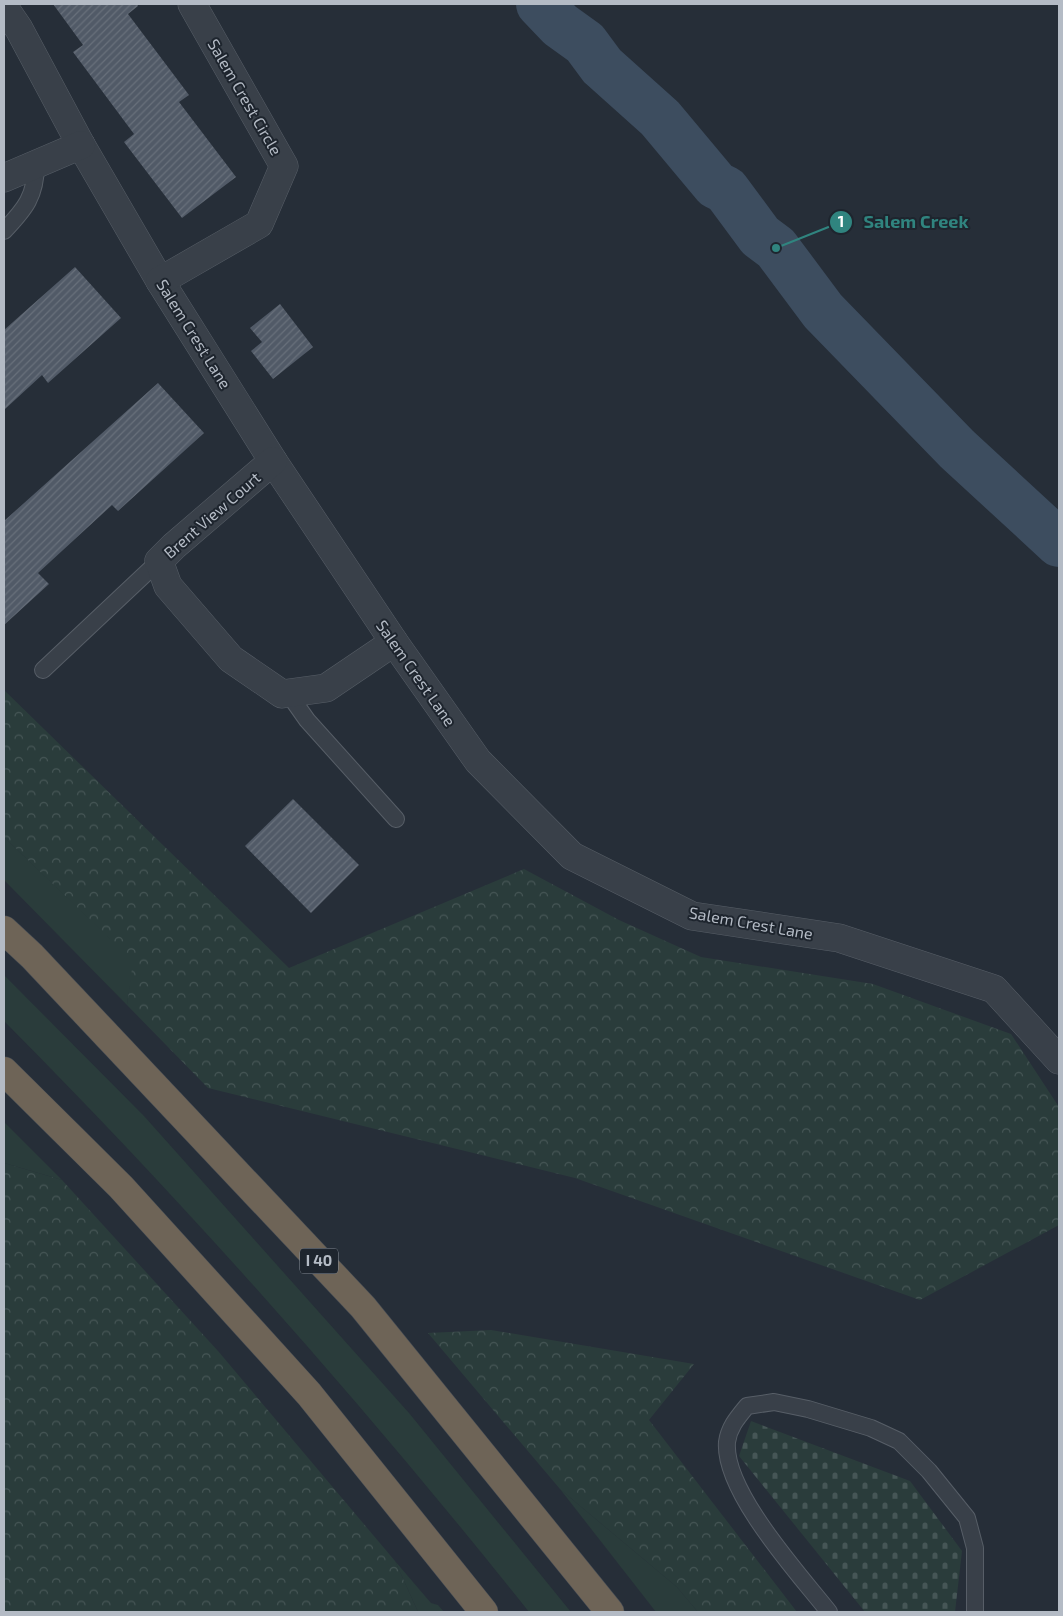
<svg xmlns="http://www.w3.org/2000/svg" width="1063" height="1616" viewBox="0 0 1063 1616" font-family="'Exo 2',sans-serif">
<style>
.grass{fill:#2a3c3b}
.forest{fill:url(#forest-crowns)}
.cemetery{fill:url(#cemetery-stones)}
.lines{fill:none;stroke-linecap:round;stroke-linejoin:round}
.river{stroke:#3d4d5f;stroke-width:48}
.building{fill:url(#building-hatch)}
.lane-casing{stroke:#575e67;stroke-width:18}
.street-casing{stroke:#575e67;stroke-width:29}
.highway-casing{stroke:#444b54;stroke-width:29}
.lane{stroke:#394049;stroke-width:16}
.street{stroke:#394049;stroke-width:28}
.highway{stroke:#6e6457;stroke-width:28}
.labels{text-anchor:middle;stroke-width:4;stroke-linejoin:round;paint-order:stroke}
.shield{fill:#1e252e;stroke:#878e98;stroke-width:1}
.shield-label{font-size:15px;font-weight:bold;fill:#b4bbc5}
.street-label{font-size:16px;fill:#b4bbc5;stroke:#1e252e}
.leader{fill:none;stroke:#30847f;stroke-width:2}
.callout-dot{fill:#30847f;stroke:#1e252e;stroke-width:2}
.mark-label{font-size:15px;text-anchor:middle;font-weight:bold;fill:#fff}
.callout-label{font-size:18px;text-anchor:middle;font-weight:bold;fill:#30847f;stroke:#1e252e;stroke-width:4;stroke-linejoin:round;paint-order:stroke}
</style>
<defs>
<pattern id="forest-crowns" width="20" height="18" patternUnits="userSpaceOnUse" patternTransform="scale(1.25)"><rect width="20" height="18" fill="#2a3c3b"/><path d="M2 6a3 3 0 1 1 6 0M12 15a3 3 0 1 1 6 0" fill="none" stroke="#465656"/></pattern>
<pattern id="cemetery-stones" width="16" height="16" patternUnits="userSpaceOnUse" patternTransform="scale(1.25)"><rect width="16" height="16" fill="#2a3c3b"/><path d="M2 7V4a2 2 0 0 1 4 0v3zM10 15v-3a2 2 0 0 1 4 0v3z" fill="#465656"/></pattern>
<pattern id="building-hatch" width="6" height="6" patternUnits="userSpaceOnUse" patternTransform="scale(1.25)"><rect width="6" height="6" fill="#515a67"/><path d="M-1 1l2-2M0 6l6-6M5 7l2-2" fill="none" stroke="#68707b"/></pattern>
</defs>
<rect width="100%" height="100%" fill="#262e38"/>
<g class="grass">
<path d="M4,837L134,961L127,1005L4,880Z"/>
<path d="M4,975L144,1116L409,1413L571,1612H529C365,1406 190,1208 4,1021Z"/>
<path d="M4,1122L62,1180L4,1163Z"/>
<path d="M560,1489L677,1587L698,1612H656Z"/>
<path d="M395,1561L431,1603L438,1605L444,1612H418Z"/>
</g>
<g class="forest">
<path d="M4,690L289,968L524,869L619,920L701,957L873,984L1011,1034L1059,1107V1225L920,1300L575,1178L208,1088L127,1005L133,961L4,837Z"/>
<path d="M4,1163L62,1180L218,1351L395,1561L418,1612H4Z"/>
<path d="M491,1330L694,1364L649,1420L797,1612H698L677,1587L560,1489L428,1333Z"/>
</g>
<path class="cemetery" d="M751,1421L910,1481L962,1551L955,1612H865L739,1456Z"/>
<g class="lines">
<path class="river" d="M540,4L560,25L585,43L602,66L660,118L716,185L726,190L760,236L776,248L823,311L957,449L1059,543"/>
</g>
<g class="building">
<path d="M53,4H137L138,6L128,14L189,95L179,102L236,177L182,218L124,142L134,134L73,52L83,45Z"/>
<path d="M75,267L121,318L48,383L42,375L4,410V330Z"/>
<path d="M280,304L313,347L273,379L251,351L262,342L250,328Z"/>
<path d="M158,383L204,433L118,511L112,505L38,573L49,584L4,625V521Z"/>
<path d="M293,799L359,865L311,913L245,846Z"/>
</g>
<g class="lines">
<g class="lane-casing">
<g id="lane">
<path d="M4,231C25,209 36,196 36,164"/>
<path d="M43,670L159,561"/>
<path d="M288,693L307,720L396,819"/>
<path d="M829,1612C799,1574 723,1491 727,1442C729,1427 738,1417 747,1406L774,1402L808,1409L871,1428L899,1441L929,1471L967,1518L975,1548V1612"/>
</g>
</g>
<g class="street-casing">
<g id="street">
<path d="M4,7L19,29L81,145L160,281L273,461L394,642L478,761L572,856L692,916L839,938L994,989L1059,1060"/>
<path d="M4,178L81,145"/>
<path d="M160,281L259,224L284,166L192,4"/>
<path d="M273,461L174,546L159,561L168,586L231,659L282,694L326,688L394,642"/>
</g>
</g>
<g class="highway-casing">
<g id="highway">
<path d="M4,930L32,956L363,1307L610,1612"/>
<path d="M4,1071L121,1187L309,1394L484,1612"/>
</g>
</g>
<use href="#lane" class="lane"/>
<use href="#street" class="street"/>
<use href="#highway" class="highway"/>
</g>
<g class="labels">
<rect class="shield" x="300" y="1248.5" width="38" height="25" rx="4"/>
<g class="shield-label">
<text x="319" y="1266">I 40</text>
</g>
<g class="street-label">
<text transform="translate(245 97) rotate(60)" y="6">Salem Crest Circle</text>
<text transform="translate(194 334) rotate(58)" y="6">Salem Crest Lane</text>
<text transform="translate(212 515) rotate(-41)" y="6">Brent View Court</text>
<text transform="translate(416 673) rotate(55)" y="6">Salem Crest Lane</text>
<text transform="translate(751 923) rotate(10)" y="6">Salem Crest Lane</text>
</g>
</g>
<path class="leader" d="M776 248L841 222"/>
<g class="callout-dot">
<circle cx="776" cy="248" r="5"/>
<circle cx="841" cy="222" r="12"/>
</g>
<g class="mark-label">
<text x="841" y="227">1</text>
</g>
<g class="callout-label">
<text x="916" y="228">Salem Creek</text>
</g>
<rect width="1063" height="1616" fill="none" stroke="#b4bbc5" stroke-width="10"/>
</svg>
